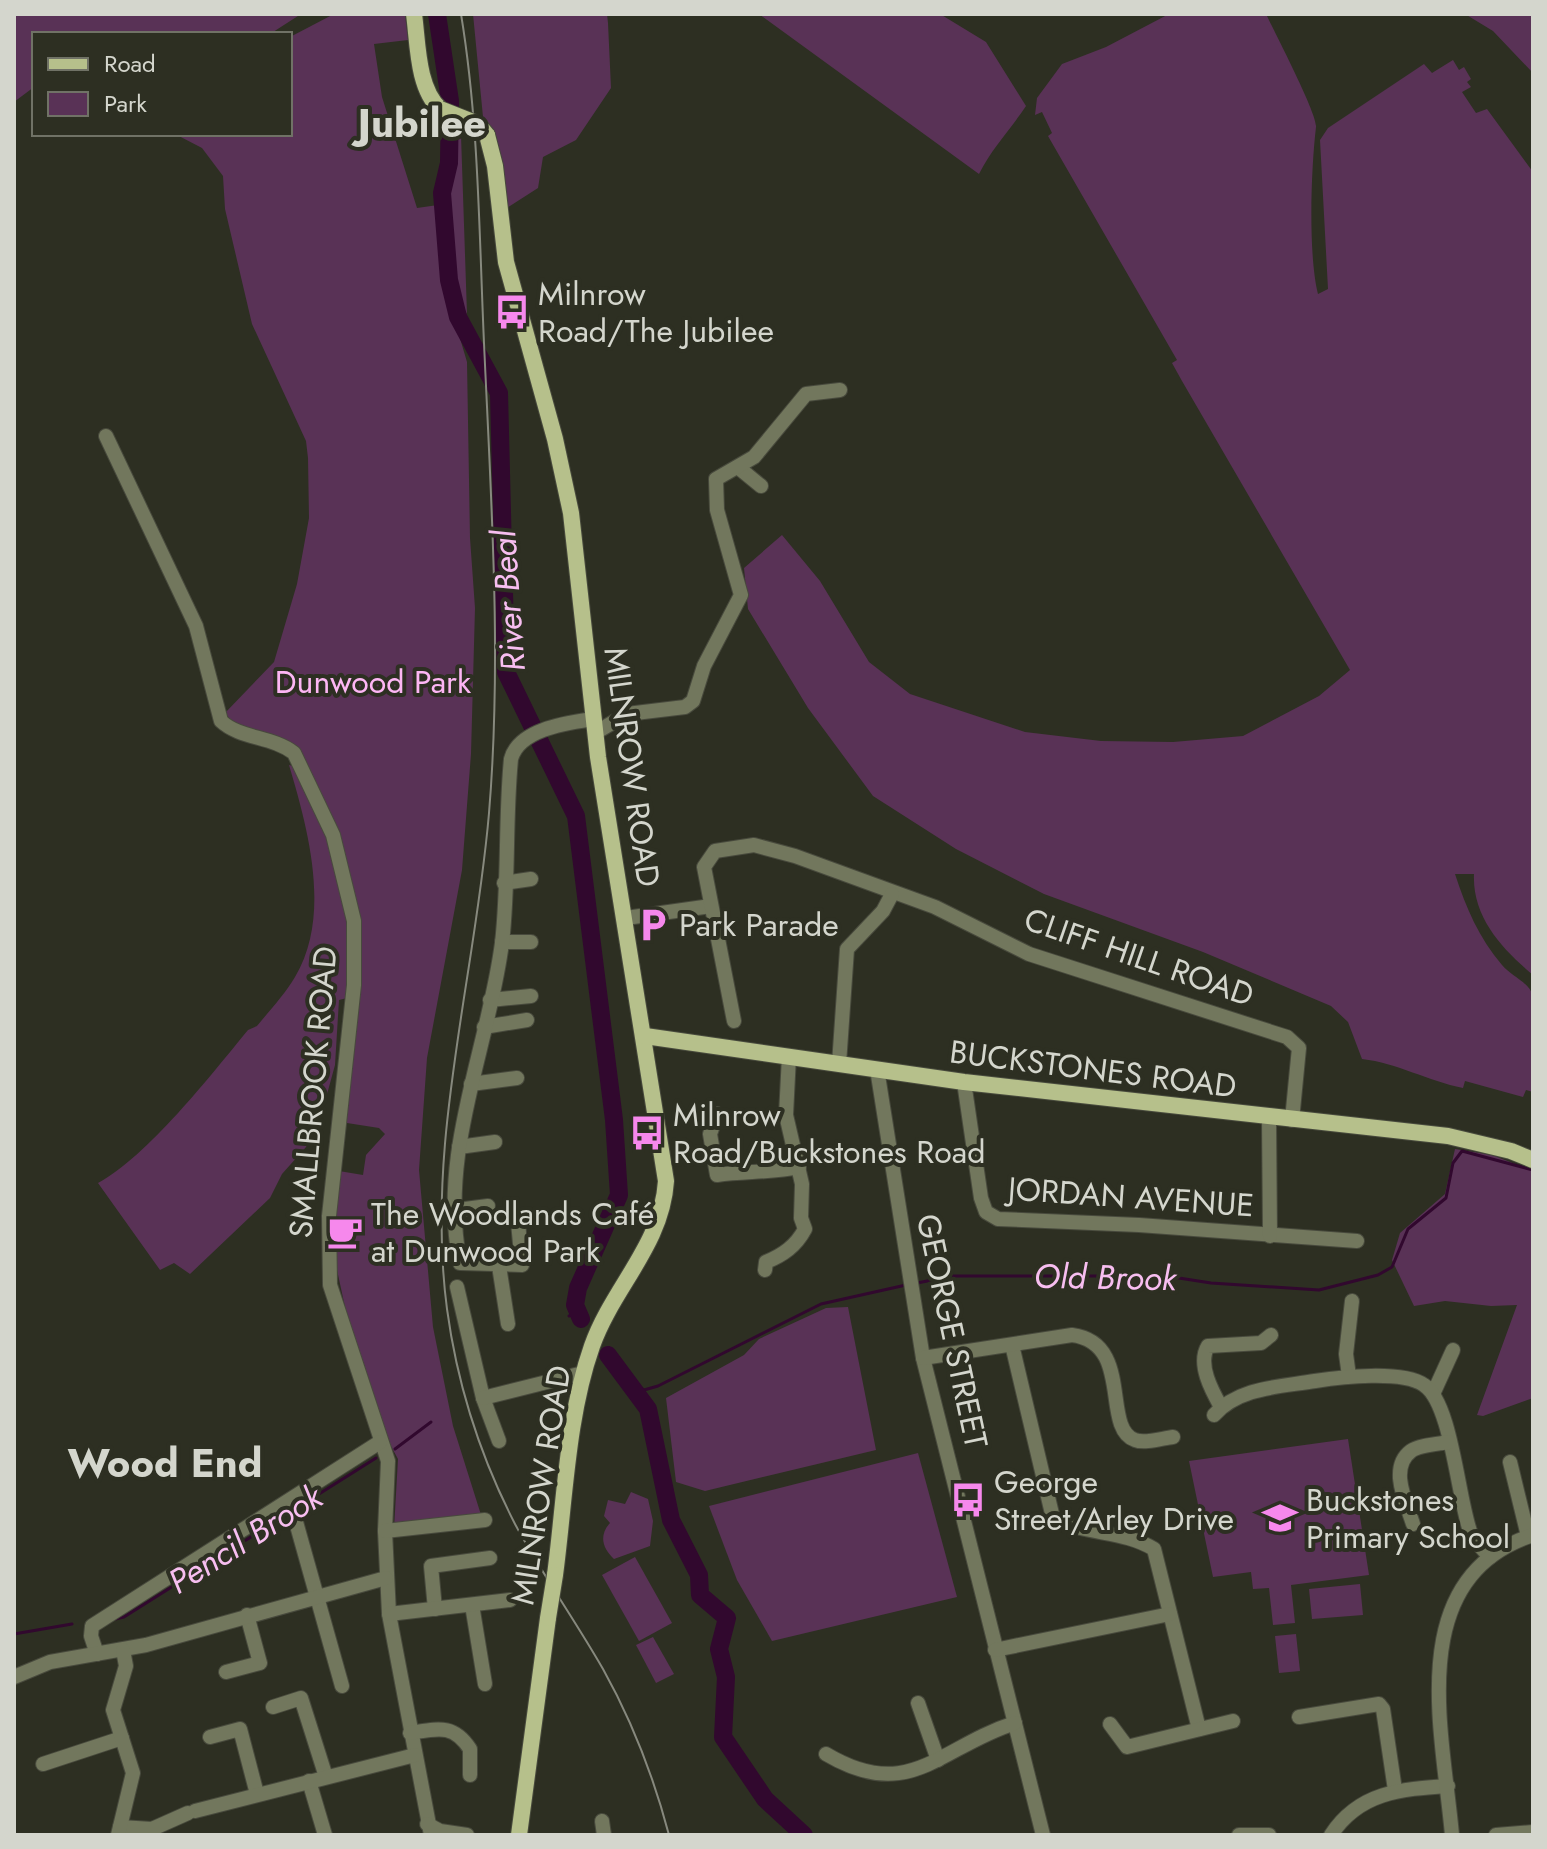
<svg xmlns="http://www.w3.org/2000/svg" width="1547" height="1849" viewBox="0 0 1547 1849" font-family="Jost,sans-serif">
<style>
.green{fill:#593256}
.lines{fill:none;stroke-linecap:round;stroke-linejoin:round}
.stream{stroke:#31082e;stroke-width:3}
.river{stroke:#31082e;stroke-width:18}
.minor-casing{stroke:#484a3d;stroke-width:16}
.major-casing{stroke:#484a3d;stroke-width:18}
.minor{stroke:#72775d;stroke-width:14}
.major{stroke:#b6c08b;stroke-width:16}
.tram{stroke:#87897e;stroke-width:2}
.major-bridge-casing{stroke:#484a3d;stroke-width:18;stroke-linecap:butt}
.major-bridge{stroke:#b6c08b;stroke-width:16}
.labels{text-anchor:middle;stroke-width:8;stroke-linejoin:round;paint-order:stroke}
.poi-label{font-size:32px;fill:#d4d6cd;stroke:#2d2f22;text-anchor:start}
.park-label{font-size:32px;fill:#fdb6f4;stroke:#2d2f22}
.street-label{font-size:32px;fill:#d4d6cd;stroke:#2d2f22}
.water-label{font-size:34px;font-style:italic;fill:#f7bef0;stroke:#2d2f22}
.district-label{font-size:40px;font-weight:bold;fill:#d4d6cd;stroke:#2d2f22}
</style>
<rect width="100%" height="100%" fill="#2d2f22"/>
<g class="green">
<path d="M14,14H301L270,34H34V87L14,102Z"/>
<path d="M334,14H405L408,40L374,44L382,97L417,208L438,205L446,291L467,362L470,538L475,608L471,754L462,870L427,1058L419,1170L433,1327L453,1426L482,1518L394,1529L398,1459L386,1437L350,1330L334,1256L339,1171L363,1175L366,1155L385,1134L379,1128L347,1123L345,1115L358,919L299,750L292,743L234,724L225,713L274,662L297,584L309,518L308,458L306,441L252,324L225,209L223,176L202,148L175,134H290V37Z"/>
<path d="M473,14H607L608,23L611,88L576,140L543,157L538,188L507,208L502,159L495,132L483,117Z"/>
<path d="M759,14H940L986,42L1026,106C1010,130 992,148 979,174Z"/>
<path d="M1169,14H1266C1274,31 1318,115 1316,127C1311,169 1308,254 1318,294L1328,289L1320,140L1328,128L1424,64L1432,73L1453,60L1459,70L1464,67L1471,79L1467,82L1471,87L1462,92L1476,113L1487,109L1533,172V975C1502,949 1472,917 1474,874H1455C1466,908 1479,938 1502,965C1511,976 1529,982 1533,996V1092L1526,1090L1523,1097L1465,1081L1463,1088C1428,1081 1397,1063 1362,1059L1348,1022L1331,1006L1203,952L1044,894L956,849L873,796L808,708L748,609L744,568L782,535L820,581L869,662L910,694L1025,732L1101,741L1173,742L1243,736L1319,696L1350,670L1182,381L1172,363L1177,360L1048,136L1052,133L1042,112L1035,115L1037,98L1062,64L1106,47Z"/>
<path d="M1465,14H1533V73L1493,31Z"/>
<path d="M456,132L461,135L467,314L453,287L447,191L456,168Z"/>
<path d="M289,765L297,767C322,820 348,877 350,936C351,957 348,978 347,998L339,1000L335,1065L320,1120L306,1147L282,1174L270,1198L190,1274L174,1263L160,1270L98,1183C147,1157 211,1075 248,1030L257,1026C270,1010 285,994 295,977C332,915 308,829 289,765Z"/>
<path d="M1455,1149L1492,1155L1533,1171V1398L1483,1416L1477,1415L1517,1305L1491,1306L1445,1301L1414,1306L1392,1260L1400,1233L1445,1194Z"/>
<path d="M848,1307L876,1450L705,1491L676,1482L666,1398L744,1355L759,1339L826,1308Z"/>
<path d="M1348,1439L1369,1575L1291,1585L1295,1623L1273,1625L1269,1588L1253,1589L1251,1572L1213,1577L1189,1461Z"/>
<path d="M918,1453L957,1597L772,1641L737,1580L709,1506Z"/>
<path d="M631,1492L648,1499L653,1521L650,1546L614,1559C602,1548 599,1535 610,1523L604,1516L608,1500L625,1504Z"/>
<path d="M635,1557L672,1623L639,1641L602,1575Z"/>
<path d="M1360,1584L1363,1615L1312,1619L1309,1589Z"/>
<path d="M1296,1634L1300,1671L1279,1673L1275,1636Z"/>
<path d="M653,1637L674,1674L656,1683L636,1645Z"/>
</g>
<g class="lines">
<g class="stream">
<path d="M917,1283L953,1276H1166L1211,1283L1319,1290L1378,1275L1392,1267L1408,1229L1446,1198L1453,1163L1462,1151L1533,1170"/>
<path d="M569,1316L577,1313"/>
<path d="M624,1379L644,1390L658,1386L821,1304L906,1285"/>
<path d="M395,1449L431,1422"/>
<path d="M115,1619L124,1617L376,1458"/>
<path d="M14,1634L72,1624"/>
</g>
<g class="river">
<path d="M437,14L450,101L449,163L442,193L449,280L458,317L499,393L506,672L576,816L614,1120L619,1195L578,1288L575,1305L581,1319"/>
<path d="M608,1355L648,1409L671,1520L699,1575L700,1595L727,1618L719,1649L726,1677L723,1737L765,1799L804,1835"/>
</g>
<g class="minor-casing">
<g id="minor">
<path d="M106,436L196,626L221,721C240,739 272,736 294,753L333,835L354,921V985L329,1216L330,1285L388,1461L385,1531L389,1614L431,1835"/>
<path d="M739,468L761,486"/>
<path d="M595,733L627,714L685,707L693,701L704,666L741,595L717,510L716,479L754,457L806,394L840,390"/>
<path d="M504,883L531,879"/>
<path d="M626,918L711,906"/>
<path d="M502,942H531"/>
<path d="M490,1000L531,996"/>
<path d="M734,1021L704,867L715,851L754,845L795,856L935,907L1029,954L1287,1037L1299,1048L1292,1120"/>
<path d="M484,1027L527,1020"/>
<path d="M839,1064L847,949L883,911L892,894"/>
<path d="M877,1069L923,1358L1043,1835"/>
<path d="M964,1082L981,1198L986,1212L998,1219L1139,1225L1357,1241"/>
<path d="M471,1084L517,1078"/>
<path d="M717,1114L710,1134L717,1175C745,1171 771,1173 799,1167"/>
<path d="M1269,1119L1270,1236"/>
<path d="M459,1147L495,1142"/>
<path d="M457,1210L488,1206"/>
<path d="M518,1222L522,1265L460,1263C438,1153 488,1050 502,943C509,883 505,820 511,759C519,729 567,723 593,719"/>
<path d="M499,1266L508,1324"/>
<path d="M765,1270L766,1262C783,1255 796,1246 805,1229L801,1218L802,1184L786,1115L789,1056"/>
<path d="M457,1287L483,1398L499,1441"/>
<path d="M1012,1345L1053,1518C1086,1535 1123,1530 1154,1549L1199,1729"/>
<path d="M923,1358L1072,1335C1134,1343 1101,1428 1135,1440C1145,1444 1163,1438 1173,1437"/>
<path d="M1349,1376L1346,1354L1352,1301"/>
<path d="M1433,1394L1453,1350"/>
<path d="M483,1398L583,1373"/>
<path d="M1221,1407C1212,1391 1197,1364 1208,1346L1261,1343L1271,1335"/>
<path d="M1214,1415C1239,1387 1280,1387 1315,1381C1341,1377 1402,1370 1424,1385C1452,1403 1458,1501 1471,1534C1475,1542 1484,1550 1490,1557"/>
<path d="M1510,1462L1528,1536"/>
<path d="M296,1522L342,1686"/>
<path d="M1413,1524C1407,1504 1388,1468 1411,1451C1419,1445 1438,1444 1449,1442"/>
<path d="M385,1531L485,1520"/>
<path d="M472,1605L485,1684"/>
<path d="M435,1609L431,1566L490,1558"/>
<path d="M389,1614L510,1600"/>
<path d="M995,1650L1170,1614"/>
<path d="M97,1654L91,1636L92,1626L380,1442"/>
<path d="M226,1672L260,1663L247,1615"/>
<path d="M14,1677L50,1662L146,1645L386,1578"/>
<path d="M918,1703L938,1760"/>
<path d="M273,1707L301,1698L326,1777"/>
<path d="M1299,1717L1379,1704L1383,1709L1395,1790"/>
<path d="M1110,1724L1127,1747L1233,1721"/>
<path d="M410,1733C437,1729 453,1723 470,1749V1775"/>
<path d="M210,1737L240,1729L257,1794"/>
<path d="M826,1754C910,1804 939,1747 1015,1723"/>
<path d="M43,1764L122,1738"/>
<path d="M309,1781L325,1835"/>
<path d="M195,1811L415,1755"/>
<path d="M602,1821L604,1835"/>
<path d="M427,1824L440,1831L467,1835"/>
<path d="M120,1827L152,1829L188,1813"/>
<path d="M118,1835L133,1773L113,1710L126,1666L123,1650"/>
<path d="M1239,1835H1269"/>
<path d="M1331,1835C1359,1792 1401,1789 1448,1786"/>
<path d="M1452,1835C1443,1732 1402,1578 1533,1535"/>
<path d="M1496,1835L1533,1832"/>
</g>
</g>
<g class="major-casing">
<g id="major">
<path d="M414,14C418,43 417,88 440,109"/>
<path d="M487,135L495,166L506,262L555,439L571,513L598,757L666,1181C662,1245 613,1287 592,1346C567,1417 565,1500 555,1575"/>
<path d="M645,1036L964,1082L1448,1136L1511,1151L1533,1160"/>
<path d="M519,1835L548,1618"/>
</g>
</g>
<use href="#minor" class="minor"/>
<use href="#major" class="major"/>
<path class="tram" d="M461,14C479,123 479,233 484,343C491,499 502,658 489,813C475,979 425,1143 447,1309C457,1383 481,1458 515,1524C542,1574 575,1620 603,1669C632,1721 654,1778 669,1835"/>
<g class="major-bridge-casing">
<g id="major-bridge">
<path d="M440,109L478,124L487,135"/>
<path d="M548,1618L555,1575"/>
</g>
</g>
<use href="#major-bridge" class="major-bridge"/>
</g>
<defs>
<g id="bus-bare" transform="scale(2.76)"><path d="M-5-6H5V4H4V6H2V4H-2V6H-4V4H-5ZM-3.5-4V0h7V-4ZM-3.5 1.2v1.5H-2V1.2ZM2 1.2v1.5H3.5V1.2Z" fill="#f688ec" stroke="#2d2f22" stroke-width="2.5" paint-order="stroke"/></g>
<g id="parking-bare" transform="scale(2.76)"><path d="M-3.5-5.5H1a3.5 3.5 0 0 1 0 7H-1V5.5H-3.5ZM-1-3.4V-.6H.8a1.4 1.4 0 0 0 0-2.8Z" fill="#f688ec" stroke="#2d2f22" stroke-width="2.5" paint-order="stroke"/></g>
<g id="cafe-bare" transform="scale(2.76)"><path d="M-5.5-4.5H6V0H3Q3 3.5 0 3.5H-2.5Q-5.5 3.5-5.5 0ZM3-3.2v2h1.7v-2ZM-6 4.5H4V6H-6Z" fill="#f688ec" stroke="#2d2f22" stroke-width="2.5" paint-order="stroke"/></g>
<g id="school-bare" transform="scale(2.76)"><path d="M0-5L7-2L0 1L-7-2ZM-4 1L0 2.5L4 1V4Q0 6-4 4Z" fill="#f688ec" stroke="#2d2f22" stroke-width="2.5" paint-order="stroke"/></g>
</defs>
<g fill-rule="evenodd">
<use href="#bus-bare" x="512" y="312"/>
<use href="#parking-bare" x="653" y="925"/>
<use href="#bus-bare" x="647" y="1133"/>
<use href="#cafe-bare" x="345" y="1232"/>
<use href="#bus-bare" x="968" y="1500"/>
<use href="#school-bare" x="1280" y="1518"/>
</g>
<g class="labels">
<g class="poi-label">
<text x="538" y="305">Milnrow<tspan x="538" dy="37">Road/The Jubilee</tspan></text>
<text x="679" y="936">Park Parade</text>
<text x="673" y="1126">Milnrow<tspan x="673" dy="37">Road/Buckstones Road</tspan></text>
<text x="371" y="1225">The Woodlands Café<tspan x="371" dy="37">at Dunwood Park</tspan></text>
<text x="994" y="1493">George<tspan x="994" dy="37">Street/Arley Drive</tspan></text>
<text x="1306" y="1511">Buckstones<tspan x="1306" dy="37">Primary School</tspan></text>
</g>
<g class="park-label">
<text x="373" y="693">Dunwood Park</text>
</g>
<g class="street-label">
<text transform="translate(632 767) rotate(82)" y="11">MILNROW ROAD</text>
<text transform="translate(1139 957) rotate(19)" y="11">CLIFF HILL ROAD</text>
<text transform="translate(1093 1069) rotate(7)" y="11">BUCKSTONES ROAD</text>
<text transform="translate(313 1092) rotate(-85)" y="11">SMALLBROOK ROAD</text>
<text transform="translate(1131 1197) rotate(4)" y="11">JORDAN AVENUE</text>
<text transform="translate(952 1331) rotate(78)" y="11">GEORGE STREET</text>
<text transform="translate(541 1485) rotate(-81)" y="11">MILNROW ROAD</text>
</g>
<g class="water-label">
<text transform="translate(508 601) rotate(-94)" y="12">River Beal</text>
<text transform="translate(1105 1277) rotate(1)" y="12">Old Brook</text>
<text transform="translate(245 1539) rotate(-32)" y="12">Pencil Brook</text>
</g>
<g class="district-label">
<text x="422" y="137">Jubilee</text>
<text x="165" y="1477">Wood End</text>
</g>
</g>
<rect width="1547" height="1849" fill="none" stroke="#d4d6cd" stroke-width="32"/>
<rect x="32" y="32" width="260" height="104" fill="#2d2f22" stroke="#707266" stroke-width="2"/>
<rect x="48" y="58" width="40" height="12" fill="#b6c08b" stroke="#707266" stroke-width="2"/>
<text x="104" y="72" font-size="24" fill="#d4d6cd">Road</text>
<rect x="48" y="92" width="40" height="24" fill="#593256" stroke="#707266" stroke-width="2"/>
<text x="104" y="112" font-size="24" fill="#d4d6cd">Park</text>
</svg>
